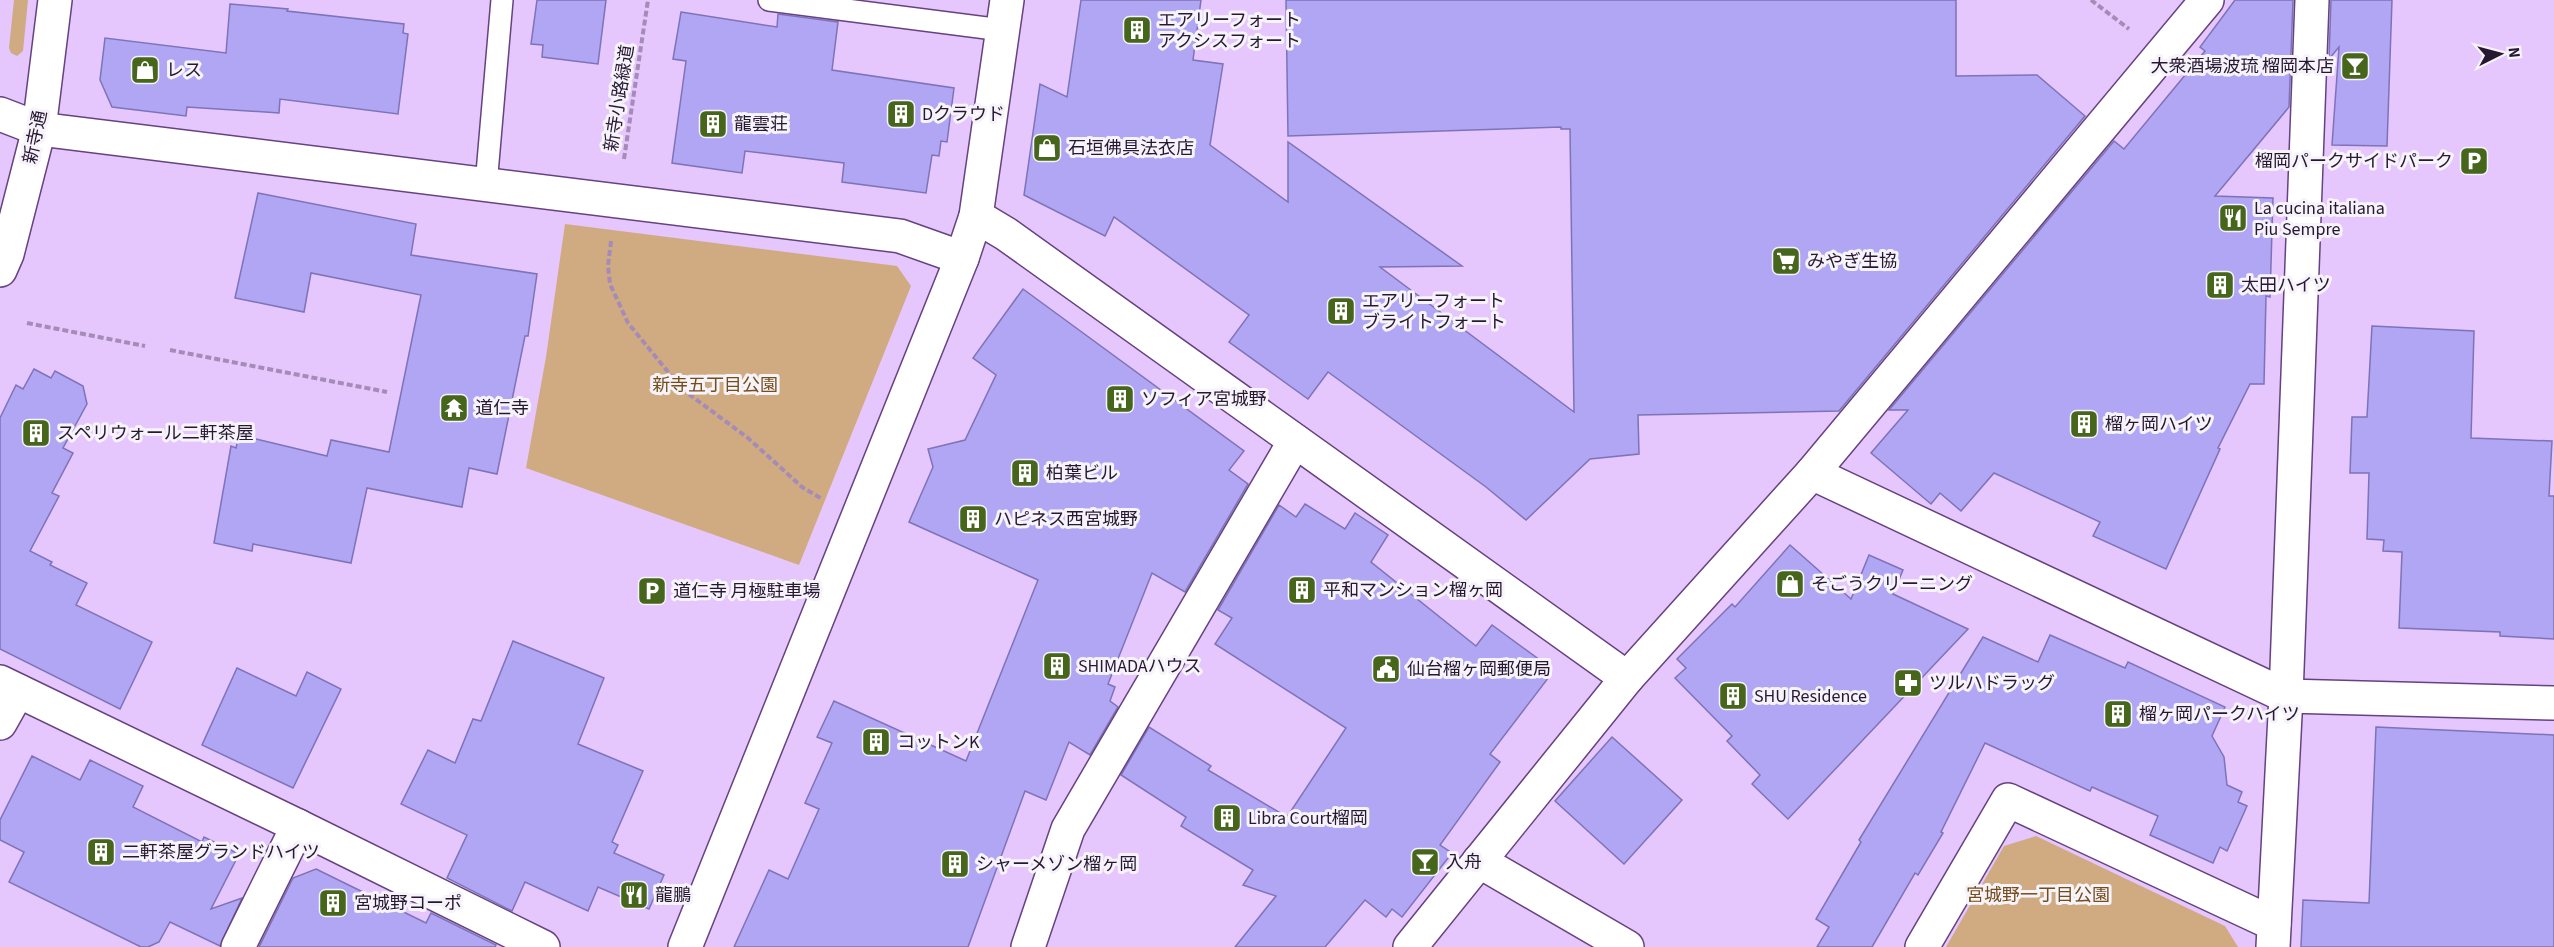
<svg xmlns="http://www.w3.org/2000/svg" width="2554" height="947" viewBox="0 0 2554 947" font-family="'Source Sans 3','Noto Sans JP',sans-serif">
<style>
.green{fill:#d0ab81}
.building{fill:#b0a6f4;stroke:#7e73b8;stroke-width:1.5}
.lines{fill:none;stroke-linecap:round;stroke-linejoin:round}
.lane-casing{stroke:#66427f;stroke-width:24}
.street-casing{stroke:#66427f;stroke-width:36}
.secondary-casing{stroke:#66427f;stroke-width:36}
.path{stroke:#a48bb8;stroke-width:4;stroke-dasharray:6 3;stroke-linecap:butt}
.lane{stroke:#fff;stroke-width:21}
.street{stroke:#fff;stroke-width:33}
.secondary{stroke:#fff;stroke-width:33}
.labels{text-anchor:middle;stroke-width:6;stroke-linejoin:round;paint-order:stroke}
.poi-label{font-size:18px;fill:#271832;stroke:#f7f3fa;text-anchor:start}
.street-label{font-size:18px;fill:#271832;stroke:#f7f3fa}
.park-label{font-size:18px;fill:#744d19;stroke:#f7f3fa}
</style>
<rect width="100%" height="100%" fill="#e5c6fd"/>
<g class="green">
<path d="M14,0H28L23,51L17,56L11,53L9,48Z"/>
<path d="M565,224L897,266L911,286L799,565L526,468L546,357Z"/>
<path d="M2036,836L2225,926L2238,947H1946L2004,846Z"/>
</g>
<g class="building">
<path d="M537,0H606L598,64L542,57L543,45L531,44Z"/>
<path d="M1081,0H1201L1193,60L1223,64L1210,145L1288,202V142L1462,266L1380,267L1574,412L1570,129H1561V127L1288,136L1286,0H1956V76L2037,75L2085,116L1839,411L1638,415L1639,454L1590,459L1526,520L1486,487L1328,372L1308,399L1229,342L1249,315L1114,217L1105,236L1024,195L1040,84L1067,97Z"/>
<path d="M2235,0H2293L2289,107L2215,196L2273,198L2270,297L2266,296L2264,384H2250L2218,448L2220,449L2166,569L2093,536L2100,522L1994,473L1961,511L1940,493L1931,504L1871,453L1908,410H1889L2114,141L2124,149L2205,51L2200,47Z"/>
<path d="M2331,0H2392L2387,146L2332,145L2339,47L2329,59Z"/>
<path d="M230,4L288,9L287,11L404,24L403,33L408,34L398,114L280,99L279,113L187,107L186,116L112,107L100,80L105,38L226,53Z"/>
<path d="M681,12L777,27L778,14L838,22L832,70L954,88L947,142L941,141L939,156L932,155L926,193L842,182L844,163L745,151L742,173L672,163L686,61L673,59Z"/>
<path d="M258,193L416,224L411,255L537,274L528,336H525L497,474L469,468L462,507L367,488L351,563L253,544L252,551L214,543L231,446L236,448L239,435L327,456L331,440L389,452L421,295L311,273L304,312L235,298Z"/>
<path d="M1023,289L1244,451L1229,470L1248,484L1185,592L1152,573L1108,684L1115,687L1110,701L1118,707L1090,755L1069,742L1046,800L1025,791L968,947H734L769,870L788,879L819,809L805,803L832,743L817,737L834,701L966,761L1038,580L909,522L933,467L928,449L965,440L996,375L973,358Z"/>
<path d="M2372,326L2474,331L2471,438L2552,441L2549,496H2554V639L2500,636V632L2399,628L2402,552L2383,551L2384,540L2367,539L2369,473H2350L2352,417H2367Z"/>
<path d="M34,369L51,378L55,371L83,386L87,404L63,448L73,453L52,493L59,496L30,551L52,562L50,565L87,583L76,605L152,642L120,709L0,649V418L16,385L23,389Z"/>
<path d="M1305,504L1345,529L1355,513L1388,535L1371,562L1476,646L1492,625L1544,663L1539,670L1549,677L1490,754L1500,762L1440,845L1452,853L1402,917L1392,909L1386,917L1365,900L1325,947H1235L1276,896L1243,885L1253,870L1181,826L1186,817L1121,775L1149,727L1211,766L1208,770L1287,817L1346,728L1215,644L1232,618L1218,610L1279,505L1296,517Z"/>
<path d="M1790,545L1851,599L1869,555L1903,570L1893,594L1968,629L1788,819L1752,784L1760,775L1727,741L1732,736L1675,678L1686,668L1677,659L1732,604L1735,607Z"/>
<path d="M2050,635L2125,668L2128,662L2225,707L2212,736L2224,757L2227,785L2242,792L2238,802L2247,806L2227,851L2220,847L2213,863L2150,835L2158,816L2092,787L2090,791L1985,743L1941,832L1943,833L1918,875L1915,873L1872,947H1817L1829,927L1816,919L1861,842L1859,840L1983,637L2038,662Z"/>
<path d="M513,641L604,678L578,744L643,771L612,842L618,845L614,853L664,875L649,909L598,887L588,911L525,882L512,911L447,878L467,835L401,804L428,750L455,763L473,719L481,721Z"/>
<path d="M237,668L296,696L307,672L341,689L293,788L202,745Z"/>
<path d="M2376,727L2554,735V947H2301L2303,900L2369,903Z"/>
<path d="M1612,737L1682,800L1624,864L1555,801Z"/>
<path d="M32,756L80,780L90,760L143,786L133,807L202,842L204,837L239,854L211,909L242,898L220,946L170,922L159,942L148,947H141L9,882L24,852L0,840V820Z"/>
<path d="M316,869L426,923L431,913L496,945L495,947H259L293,878Z"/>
</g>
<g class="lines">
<g class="lane-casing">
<g id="lane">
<path d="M769,0L1002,30"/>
<path d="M486,185L502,0"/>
</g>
</g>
<g class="street-casing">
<g id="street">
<path d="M0,114L39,129"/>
<path d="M976,216L1006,234L1627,678"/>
<path d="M1812,473L2286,696L2554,703"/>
<path d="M0,682L298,826L543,947"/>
<path d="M0,723L18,691"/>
<path d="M1479,861L1627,947"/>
<path d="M238,947L298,826"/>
<path d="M1028,947L1068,829L1295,441"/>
<path d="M1410,947L1627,678L1812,473L2207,0"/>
<path d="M1922,947L2008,800L2274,924"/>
</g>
</g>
<g class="secondary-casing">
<g id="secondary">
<path d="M39,129L900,236L962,258"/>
<path d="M0,270L7,254L39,129L55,0"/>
<path d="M685,947L962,258L976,216L1007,0"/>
<path d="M2273,947L2286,696L2312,0"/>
</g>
</g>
<g class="path">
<path d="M2091,0L2129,29"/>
<path d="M624,159L648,0"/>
<path d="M611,241L608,266L610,284L628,323L682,389L748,438L802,487L822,499"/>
<path d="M27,323L145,346"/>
<path d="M170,350L387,392"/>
</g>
<use href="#lane" class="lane"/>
<use href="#street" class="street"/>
<use href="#secondary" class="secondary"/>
</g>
<defs>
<g id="building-square" transform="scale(1.5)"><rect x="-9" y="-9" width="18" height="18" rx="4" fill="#46661c" stroke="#f7f3fa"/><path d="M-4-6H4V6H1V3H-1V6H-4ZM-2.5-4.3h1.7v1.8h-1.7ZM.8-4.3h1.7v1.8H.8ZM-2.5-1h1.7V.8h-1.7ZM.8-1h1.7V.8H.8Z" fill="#fff"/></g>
<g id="bar-square" transform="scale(1.5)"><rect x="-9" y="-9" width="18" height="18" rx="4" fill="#46661c" stroke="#f7f3fa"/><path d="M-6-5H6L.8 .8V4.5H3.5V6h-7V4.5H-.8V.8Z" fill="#fff"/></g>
<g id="shop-square" transform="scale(1.5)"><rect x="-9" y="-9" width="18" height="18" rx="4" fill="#46661c" stroke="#f7f3fa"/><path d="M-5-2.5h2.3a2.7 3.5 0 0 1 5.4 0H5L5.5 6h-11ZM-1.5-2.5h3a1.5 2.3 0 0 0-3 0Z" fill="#fff"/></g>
<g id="parking-square" transform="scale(1.5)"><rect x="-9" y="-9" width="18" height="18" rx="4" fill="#46661c" stroke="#f7f3fa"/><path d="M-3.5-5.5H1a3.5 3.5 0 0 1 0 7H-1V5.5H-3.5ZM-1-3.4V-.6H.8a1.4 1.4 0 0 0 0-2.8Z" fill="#fff"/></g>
<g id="restaurant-square" transform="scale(1.5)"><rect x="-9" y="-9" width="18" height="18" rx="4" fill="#46661c" stroke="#f7f3fa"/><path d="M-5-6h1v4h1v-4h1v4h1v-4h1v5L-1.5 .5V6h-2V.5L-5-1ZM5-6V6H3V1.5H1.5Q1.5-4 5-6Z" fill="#fff"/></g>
<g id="supermarket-square" transform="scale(1.5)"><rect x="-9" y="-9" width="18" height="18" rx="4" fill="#46661c" stroke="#f7f3fa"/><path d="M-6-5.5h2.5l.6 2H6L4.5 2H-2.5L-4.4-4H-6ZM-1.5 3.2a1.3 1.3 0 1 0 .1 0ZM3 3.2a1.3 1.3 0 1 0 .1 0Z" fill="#fff"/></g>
<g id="temple-square" transform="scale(1.5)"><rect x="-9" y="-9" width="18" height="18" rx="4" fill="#46661c" stroke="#f7f3fa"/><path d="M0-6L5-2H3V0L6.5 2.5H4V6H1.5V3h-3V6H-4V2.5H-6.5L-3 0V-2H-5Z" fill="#fff"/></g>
<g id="civic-square" transform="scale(1.5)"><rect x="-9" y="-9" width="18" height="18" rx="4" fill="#46661c" stroke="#f7f3fa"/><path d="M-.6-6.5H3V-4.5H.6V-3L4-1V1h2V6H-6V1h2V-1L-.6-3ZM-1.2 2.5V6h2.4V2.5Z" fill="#fff"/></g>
<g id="pharmacy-square" transform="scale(1.5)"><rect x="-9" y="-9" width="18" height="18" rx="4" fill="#46661c" stroke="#f7f3fa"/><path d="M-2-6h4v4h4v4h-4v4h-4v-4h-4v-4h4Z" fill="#fff"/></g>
</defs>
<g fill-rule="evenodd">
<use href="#building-square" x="1137" y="30"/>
<use href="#bar-square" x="2355" y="66"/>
<use href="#shop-square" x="145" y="70"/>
<use href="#building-square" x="901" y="114"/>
<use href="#building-square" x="713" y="124"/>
<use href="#shop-square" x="1047" y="148"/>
<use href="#parking-square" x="2474" y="161"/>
<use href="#restaurant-square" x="2233" y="218"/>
<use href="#supermarket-square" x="1786" y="261"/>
<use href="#building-square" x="2220" y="285"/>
<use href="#building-square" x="1341" y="311"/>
<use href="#building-square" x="1120" y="399"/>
<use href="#temple-square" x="454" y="408"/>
<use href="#building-square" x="2084" y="424"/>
<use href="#building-square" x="36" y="433"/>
<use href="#building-square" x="1025" y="473"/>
<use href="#building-square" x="973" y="519"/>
<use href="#shop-square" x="1790" y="584"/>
<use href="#building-square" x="1302" y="590"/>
<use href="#parking-square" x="652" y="591"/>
<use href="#building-square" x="1057" y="666"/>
<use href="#civic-square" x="1386" y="669"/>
<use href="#pharmacy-square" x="1908" y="683"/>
<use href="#building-square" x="1733" y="696"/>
<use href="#building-square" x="2118" y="714"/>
<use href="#building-square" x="876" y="742"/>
<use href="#building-square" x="1227" y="818"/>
<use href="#building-square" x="101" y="852"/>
<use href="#bar-square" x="1425" y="862"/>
<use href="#building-square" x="955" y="864"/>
<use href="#restaurant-square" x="634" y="895"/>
<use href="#building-square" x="333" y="903"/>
</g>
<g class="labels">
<g class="poi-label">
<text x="1158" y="26">エアリーフォート<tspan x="1158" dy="21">アクシスフォート</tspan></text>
<text x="2334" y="72" text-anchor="end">大衆酒場波琉 榴岡本店</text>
<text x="166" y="76">レス</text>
<text x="922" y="120">Dクラウド</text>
<text x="734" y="130">龍雲荘</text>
<text x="1068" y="154">石垣佛具法衣店</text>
<text x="2453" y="167" text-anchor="end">榴岡パークサイドパーク</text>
<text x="2254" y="214">La cucina italiana<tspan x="2254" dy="21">Piu Sempre</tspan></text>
<text x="1807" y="267">みやぎ生協</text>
<text x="2241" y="291">太田ハイツ</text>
<text x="1362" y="307">エアリーフォート<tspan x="1362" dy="21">ブライトフォート</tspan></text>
<text x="1141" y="405">ソフィア宮城野</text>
<text x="475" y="414">道仁寺</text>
<text x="2105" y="430">榴ヶ岡ハイツ</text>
<text x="57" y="439">スペリウォール二軒茶屋</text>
<text x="1046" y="479">柏葉ビル</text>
<text x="994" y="525">ハピネス西宮城野</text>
<text x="1811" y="590">そごうクリーニング</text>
<text x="1323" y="596">平和マンション榴ヶ岡</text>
<text x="673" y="597">道仁寺 月極駐車場</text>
<text x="1078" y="672">SHIMADAハウス</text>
<text x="1407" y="675">仙台榴ヶ岡郵便局</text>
<text x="1929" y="689">ツルハドラッグ</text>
<text x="1754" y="702">SHU Residence</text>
<text x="2139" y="720">榴ヶ岡パークハイツ</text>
<text x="897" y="748">コットンK</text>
<text x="1248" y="824">Libra Court榴岡</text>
<text x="122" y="858">二軒茶屋グランドハイツ</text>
<text x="1446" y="868">入舟</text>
<text x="976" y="870">シャーメゾン榴ヶ岡</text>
<text x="655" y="901">龍鵬</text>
<text x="354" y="909">宮城野コーポ</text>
</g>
<g class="street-label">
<text transform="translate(619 98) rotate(-81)" y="6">新寺小路緑道</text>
<text transform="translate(35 137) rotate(-78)" y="6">新寺通</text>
</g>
<g class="park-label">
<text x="715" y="391">新寺五丁目公園</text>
<text x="2038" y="901">宮城野一丁目公園</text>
</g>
</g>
<g transform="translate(2500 54) rotate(84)" stroke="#f7f3fa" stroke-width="4.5" paint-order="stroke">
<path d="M0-4.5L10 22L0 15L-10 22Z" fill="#271832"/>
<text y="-9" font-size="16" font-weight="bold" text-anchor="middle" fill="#271832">N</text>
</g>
</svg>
